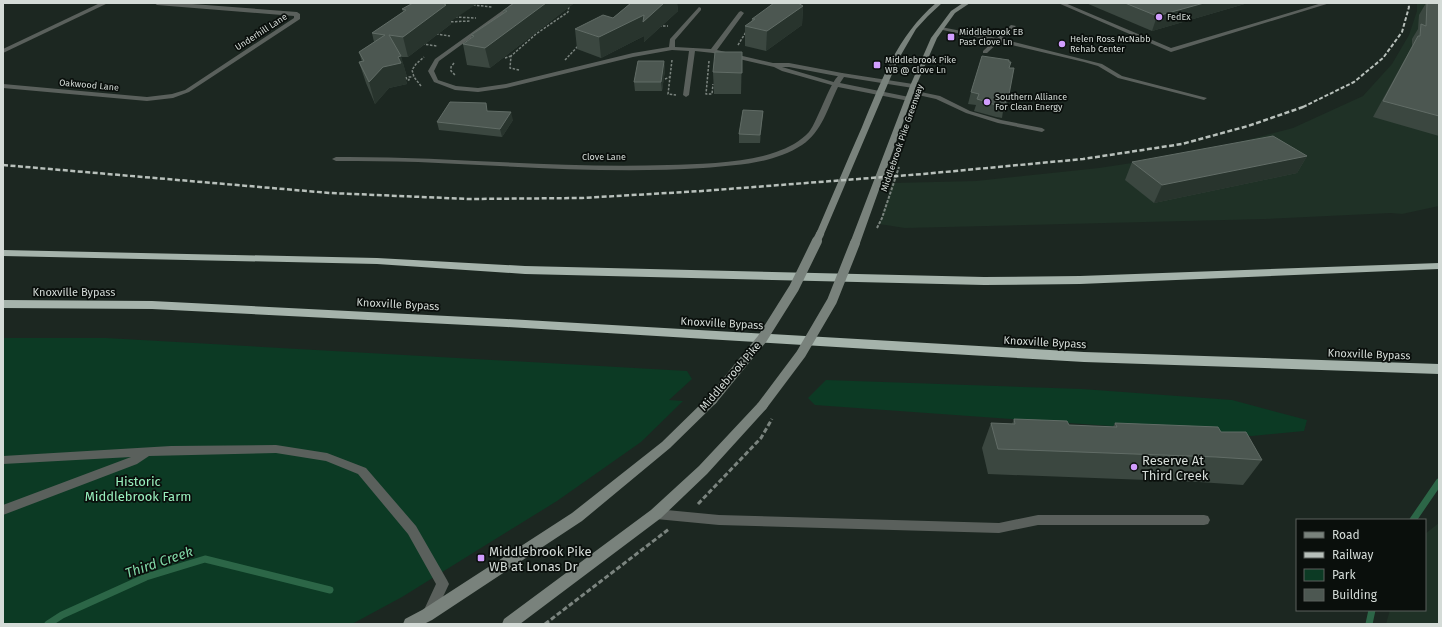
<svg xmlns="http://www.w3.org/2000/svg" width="1442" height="627" viewBox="0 0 1442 627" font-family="'Fira Sans',sans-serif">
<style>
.built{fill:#1f3126}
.green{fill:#0c3a24}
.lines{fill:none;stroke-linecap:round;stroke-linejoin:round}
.stream{stroke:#2c6647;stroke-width:7}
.path-far2{stroke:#7b847f;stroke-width:1.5;stroke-dasharray:2.5 1.5;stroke-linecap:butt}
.path-far1{stroke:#7b847f;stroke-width:2;stroke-dasharray:3 1.5;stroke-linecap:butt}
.path{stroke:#7b847f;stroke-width:3;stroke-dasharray:5 2.5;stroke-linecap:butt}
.lane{fill:#5a605c;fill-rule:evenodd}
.street{fill:#5a605c;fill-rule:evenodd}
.secondary{fill:#79827c;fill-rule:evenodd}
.highway{fill:#a5b3ab;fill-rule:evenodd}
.rail-far1{stroke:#b8c0bb;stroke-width:2;stroke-dasharray:4 2;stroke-linecap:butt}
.rail{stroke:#b8c0bb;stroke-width:2.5;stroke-dasharray:5 2.5;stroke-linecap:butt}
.secondary-bridge-far1{stroke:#79827c;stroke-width:8}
.secondary-bridge{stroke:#79827c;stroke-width:10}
.wall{fill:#3b4740}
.shaded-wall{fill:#28342d}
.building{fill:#4c5751;stroke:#616c66}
.poi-dot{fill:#d19dfe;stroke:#0a0f0c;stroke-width:1.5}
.labels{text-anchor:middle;stroke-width:3.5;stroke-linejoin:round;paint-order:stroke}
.far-poi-label{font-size:9px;fill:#d4dbd7;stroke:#0a0f0c;text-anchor:start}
.far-street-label{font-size:9px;fill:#d4dbd7;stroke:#0a0f0c}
.street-label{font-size:11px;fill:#d4dbd7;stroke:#0a0f0c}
.near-poi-label{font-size:13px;fill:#d4dbd7;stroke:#0a0f0c;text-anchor:start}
.near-park-label{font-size:13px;fill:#98efbd;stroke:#0a0f0c}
.near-water-label{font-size:14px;font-style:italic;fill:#7fd6a5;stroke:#0a0f0c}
</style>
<rect width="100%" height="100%" fill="#1c2721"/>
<g class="built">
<path d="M1417,3H1439V206L1402,214L1391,213L1265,219L905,228L879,224L893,183L976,181L1099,168L1197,153L1293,128L1363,96L1392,64L1409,35L1417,11Z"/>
<path d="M1439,523V624H1386L1390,610H1425V534Z"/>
</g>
<g class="green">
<path d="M3,338H106L687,371L692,379L669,400L683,401L641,442L557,501L402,597L352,624H3Z"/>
<path d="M826,380L1082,389L1232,400L1307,420L1304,431L1252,436L815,405L808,398Z"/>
</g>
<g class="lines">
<g class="stream">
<path d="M1413,520L1439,482"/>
<path d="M48,624L62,615L146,577L205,559L330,590"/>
<path d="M1369,624L1372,610"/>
</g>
<g class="path-far2">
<path d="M473,5L492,7"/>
<path d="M455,17L476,18"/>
<path d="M447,22L470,21"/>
<path d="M659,26H668"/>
<path d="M436,34L450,36"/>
<path d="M422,44L437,46"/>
<path d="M738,45L746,32"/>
<path d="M505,58L511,56"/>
<path d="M565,60L579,45"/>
<path d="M672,60L668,94L676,95"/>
<path d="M709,61L706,94H712L713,84"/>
<path d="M454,63L451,67V71L455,75"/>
<path d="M519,70L510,68L511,56L536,34L568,12L569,5"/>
<path d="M406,77L407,80H409V77H413"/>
<path d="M665,79L670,77"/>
<path d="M421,86L414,77L412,70L416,64L424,57"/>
</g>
<path class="path-far1" d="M877,228L882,218L899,167"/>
<g class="path">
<path d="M698,504L761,438L772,419"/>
<path d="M545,624L669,529"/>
</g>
<g class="lane">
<path d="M513,3H519L439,61L434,71L438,80L456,86L478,88L506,84L633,53L669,47L670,39L699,7L701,8V10L675,40V47L711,49L739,12L741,11L744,13L717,50L773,63H789L842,73L845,75L842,77L789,67H782L837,83V85L835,86L782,71L774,67L713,53L695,51L689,95L686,97L683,95L689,51L672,50L633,57L506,88L478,92L455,90L434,82L428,71L435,59Z"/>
<path d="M1058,3H1065L1171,48L1322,3H1330L1171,52Z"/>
<path d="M1011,25L1016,26L1002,39L1102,64L1122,76L1207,98L1204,100L1118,78L1098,66L1084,62L999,42L987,53H983V51L994,41L938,29L941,27L997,38Z"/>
<path d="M911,90L940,96L970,111L1001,120L1042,128L1045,130L1042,132L998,123L966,113L936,99L909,93V91Z"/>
<path d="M276,445L327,453L366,468L416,526L447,580L449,584L434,616L429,618L424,616L423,612L436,584L408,534L358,474L326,461L276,453L149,456L137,464L3,515V505L131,457L3,464V456L171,446Z"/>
<path d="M656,509L719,515L999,523L1038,515H1204L1208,516L1210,520L1208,524L1204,525H1038L999,533L719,525L656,519L652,517L650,514L652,511Z"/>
</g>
<g class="street">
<path d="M100,3H108L3,53V49Z"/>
<path d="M154,3H179L297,12L300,14V19L189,92L173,98L147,101L3,88V84L147,97L172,94L185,90L294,18V16L157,5Z"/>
<path d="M842,73L913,84L916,86L913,88L844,77L840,83L909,97L913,99L909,101L838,87C828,107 822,132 802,145C773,164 736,165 703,168C608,174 513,166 418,162C391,161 363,161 336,161L332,159L336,157C447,156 557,169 668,165C700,164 746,163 776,152C788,148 801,141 809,132C819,119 831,77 842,73Z"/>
</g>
<g class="secondary">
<path d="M936,3H942L928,16L916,29L898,60L824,234L820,237L817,236L816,234C831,199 846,163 862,127C881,82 897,36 936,3Z"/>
<path d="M963,3H970L955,13L937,38L916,86L860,243L858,245H852L850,243L910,86L931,38L951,11Z"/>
<path d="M712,396L716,397L718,400L716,403L670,448L582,521L432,620L424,624H403L405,619L422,610L572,513L662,442L708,397Z"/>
<path d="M762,402L766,403L768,406L766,409L707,474L661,518L520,624H502L504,619L651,510L699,466L758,403Z"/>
</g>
<g class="highway">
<path d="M3,250L377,258L525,266L984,277L1080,276L1439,263V269L1080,284L984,285L525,274L377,264L3,256Z"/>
<path d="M3,300L152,301L507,319L1084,352L1439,364V374L1084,362L507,327L152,309L3,308Z"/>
</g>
<path class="rail-far1" d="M1303,107L1354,82L1383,58L1402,32L1409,7L1408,3"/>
<path class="rail" d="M3,165L330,193L469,199L582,198L702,191L923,174L1083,159L1182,144L1248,126L1306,106"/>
<path class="secondary-bridge-far1" d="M816,242L820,234"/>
<g class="secondary-bridge">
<path d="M712,400L762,339L794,288L817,241"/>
<path d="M762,406L801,354L832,301L855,243"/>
</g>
</g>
<g class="wall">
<path d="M413,3L450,22L451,24L408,57H401L407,77H405L407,84L389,88L375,104L366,83L359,62H362L359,52L374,42L372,33L403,12L402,9Z"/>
<path d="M514,3H573V4L490,68L467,65L463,44L472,38L471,35L504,13L503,11Z"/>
<path d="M631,3H677L678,11L644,42V36L601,58L577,49L575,29L613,18Z"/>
<path d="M1086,3H1248L1152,31Z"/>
<path d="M1426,3H1439V136L1373,117L1412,46V39L1418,29L1419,15Z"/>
<path d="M803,6L802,25L766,51L745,46V26L751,22L752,19Z"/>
<path d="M742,52L741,94H714L713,72Z"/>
<path d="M664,61L665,70L662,91H635L634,82Z"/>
<path d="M1009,68L1008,100L1005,112L1003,111L1002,118L996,117L974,111L976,105L968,104L971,92Z"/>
<path d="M488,111L513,120L502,137L439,130L437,122Z"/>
<path d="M763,111L760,143H739V134Z"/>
<path d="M1307,156L1297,173L1154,203L1125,180L1132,162Z"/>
<path d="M1014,419L1069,425L1113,427L1115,423L1221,432L1262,460L1243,485L1199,482L988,474L982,448L991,423L1012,424Z"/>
</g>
<g class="shaded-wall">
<path d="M445,3H478L450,22L451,24L408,57L403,37Z"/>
<path d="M546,3H573V4L490,68L485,48Z"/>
<path d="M664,3H677L678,11L644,42V36L601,58L599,37Z"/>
<path d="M1204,3H1248L1152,31L1157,16Z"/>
<path d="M803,6L802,25L766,51L767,31Z"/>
<path d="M401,56L407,77H405L407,84L389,88L375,104L369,82L383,67L398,57Z"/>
<path d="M664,61L665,70L662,91L661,82Z"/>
<path d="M763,111L762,120L760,143V135Z"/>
<path d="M511,112L513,120L502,137L500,129Z"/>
<path d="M1307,156L1297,173L1154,203L1162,185Z"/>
</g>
<g class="building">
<path d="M413,3H445L444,4L446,5L403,37L389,35L401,56L398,57L401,63L383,67L369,82L359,62L364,61L359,52L385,35L372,33L406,10L402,9Z"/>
<path d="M514,3H546L485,48L463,44L474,36L471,35L507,11H503Z"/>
<path d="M631,3H664L643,22L644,15L599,37L575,29L603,15L613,18Z"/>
<path d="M774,3H798L803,6L767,31L745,26L755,19H752Z"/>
<path d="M1125,3H1204L1157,16Z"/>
<path d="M1427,3H1439V116L1383,101L1418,36H1420L1421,24L1426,26Z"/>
<path d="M715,52H742V73L713,72Z"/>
<path d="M982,56L1009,60V62H1011L1009,68H1014L1008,100H1006L1005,106H999L977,99L979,94L971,92Z"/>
<path d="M638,61H664L661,82H634Z"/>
<path d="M450,102L486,103L487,111L511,112L500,129L437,122Z"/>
<path d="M743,110L763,111L760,135L739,134Z"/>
<path d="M1273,136L1307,156L1162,185L1132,162Z"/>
<path d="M1014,419L1067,421L1069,425L1117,427L1115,423L1218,427L1221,432H1246L1262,460L1216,457L998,449L991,423L1015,424Z"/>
</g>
<g class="poi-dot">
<circle cx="1159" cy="17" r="4"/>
<rect x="947" y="33" width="8" height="8" rx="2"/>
<circle cx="1062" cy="44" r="4"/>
<rect x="873" y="61" width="8" height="8" rx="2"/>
<circle cx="987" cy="102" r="4"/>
<circle cx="1134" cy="467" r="4"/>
<rect x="477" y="554" width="8" height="8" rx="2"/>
</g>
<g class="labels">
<g class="far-poi-label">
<text x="1167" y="20">FedEx</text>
<text x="959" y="35">Middlebrook EB<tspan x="959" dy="10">Past Clove Ln</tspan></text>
<text x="1070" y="42">Helen Ross McNabb<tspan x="1070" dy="10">Rehab Center</tspan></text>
<text x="885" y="63">Middlebrook Pike<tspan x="885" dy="10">WB @ Clove Ln</tspan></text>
<text x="995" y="100">Southern Alliance<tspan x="995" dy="10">For Clean Energy</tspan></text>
</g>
<g class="far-street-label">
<text transform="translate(261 32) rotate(-33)" y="3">Underhill Lane</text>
<text transform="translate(89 85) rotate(5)" y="3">Oakwood Lane</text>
<text transform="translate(902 138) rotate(-71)" y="3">Middlebrook Pike Greenway</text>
<text x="604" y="160">Clove Lane</text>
</g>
<g class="street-label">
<text x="74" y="296">Knoxville Bypass</text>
<text transform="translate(398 304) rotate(3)" y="4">Knoxville Bypass</text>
<text transform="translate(722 323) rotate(3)" y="4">Knoxville Bypass</text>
<text transform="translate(1045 342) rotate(3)" y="4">Knoxville Bypass</text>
<text transform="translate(1369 354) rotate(2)" y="4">Knoxville Bypass</text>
<text transform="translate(730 376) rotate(-49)" y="4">Middlebrook Pike</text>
</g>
<g class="near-poi-label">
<text x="1142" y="465">Reserve At<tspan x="1142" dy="15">Third Creek</tspan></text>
<text x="489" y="556">Middlebrook Pike<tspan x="489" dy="15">WB at Lonas Dr</tspan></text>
</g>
<g class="near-park-label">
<text x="138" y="486">Historic<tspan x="138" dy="15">Middlebrook Farm</tspan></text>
</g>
<g class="near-water-label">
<text transform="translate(159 562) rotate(-19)" y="5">Third Creek</text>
</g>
</g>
<rect width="1442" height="627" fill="none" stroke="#d4dbd7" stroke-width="8"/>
<rect x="1296" y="519" width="130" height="92" fill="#0a0f0c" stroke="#5b615d"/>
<rect x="1304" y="532" width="20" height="6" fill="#79827c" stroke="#5b615d"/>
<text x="1332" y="539" font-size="12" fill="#d4dbd7">Road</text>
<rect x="1304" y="552" width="20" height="6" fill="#b8c0bb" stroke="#5b615d"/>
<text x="1332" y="559" font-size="12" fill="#d4dbd7">Railway</text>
<rect x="1304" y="569" width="20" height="12" fill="#0c3a24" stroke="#5b615d"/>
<text x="1332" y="579" font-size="12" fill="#d4dbd7">Park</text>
<rect x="1304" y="589" width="20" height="12" fill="#4c5751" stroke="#5b615d"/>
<text x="1332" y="599" font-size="12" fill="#d4dbd7">Building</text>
</svg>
